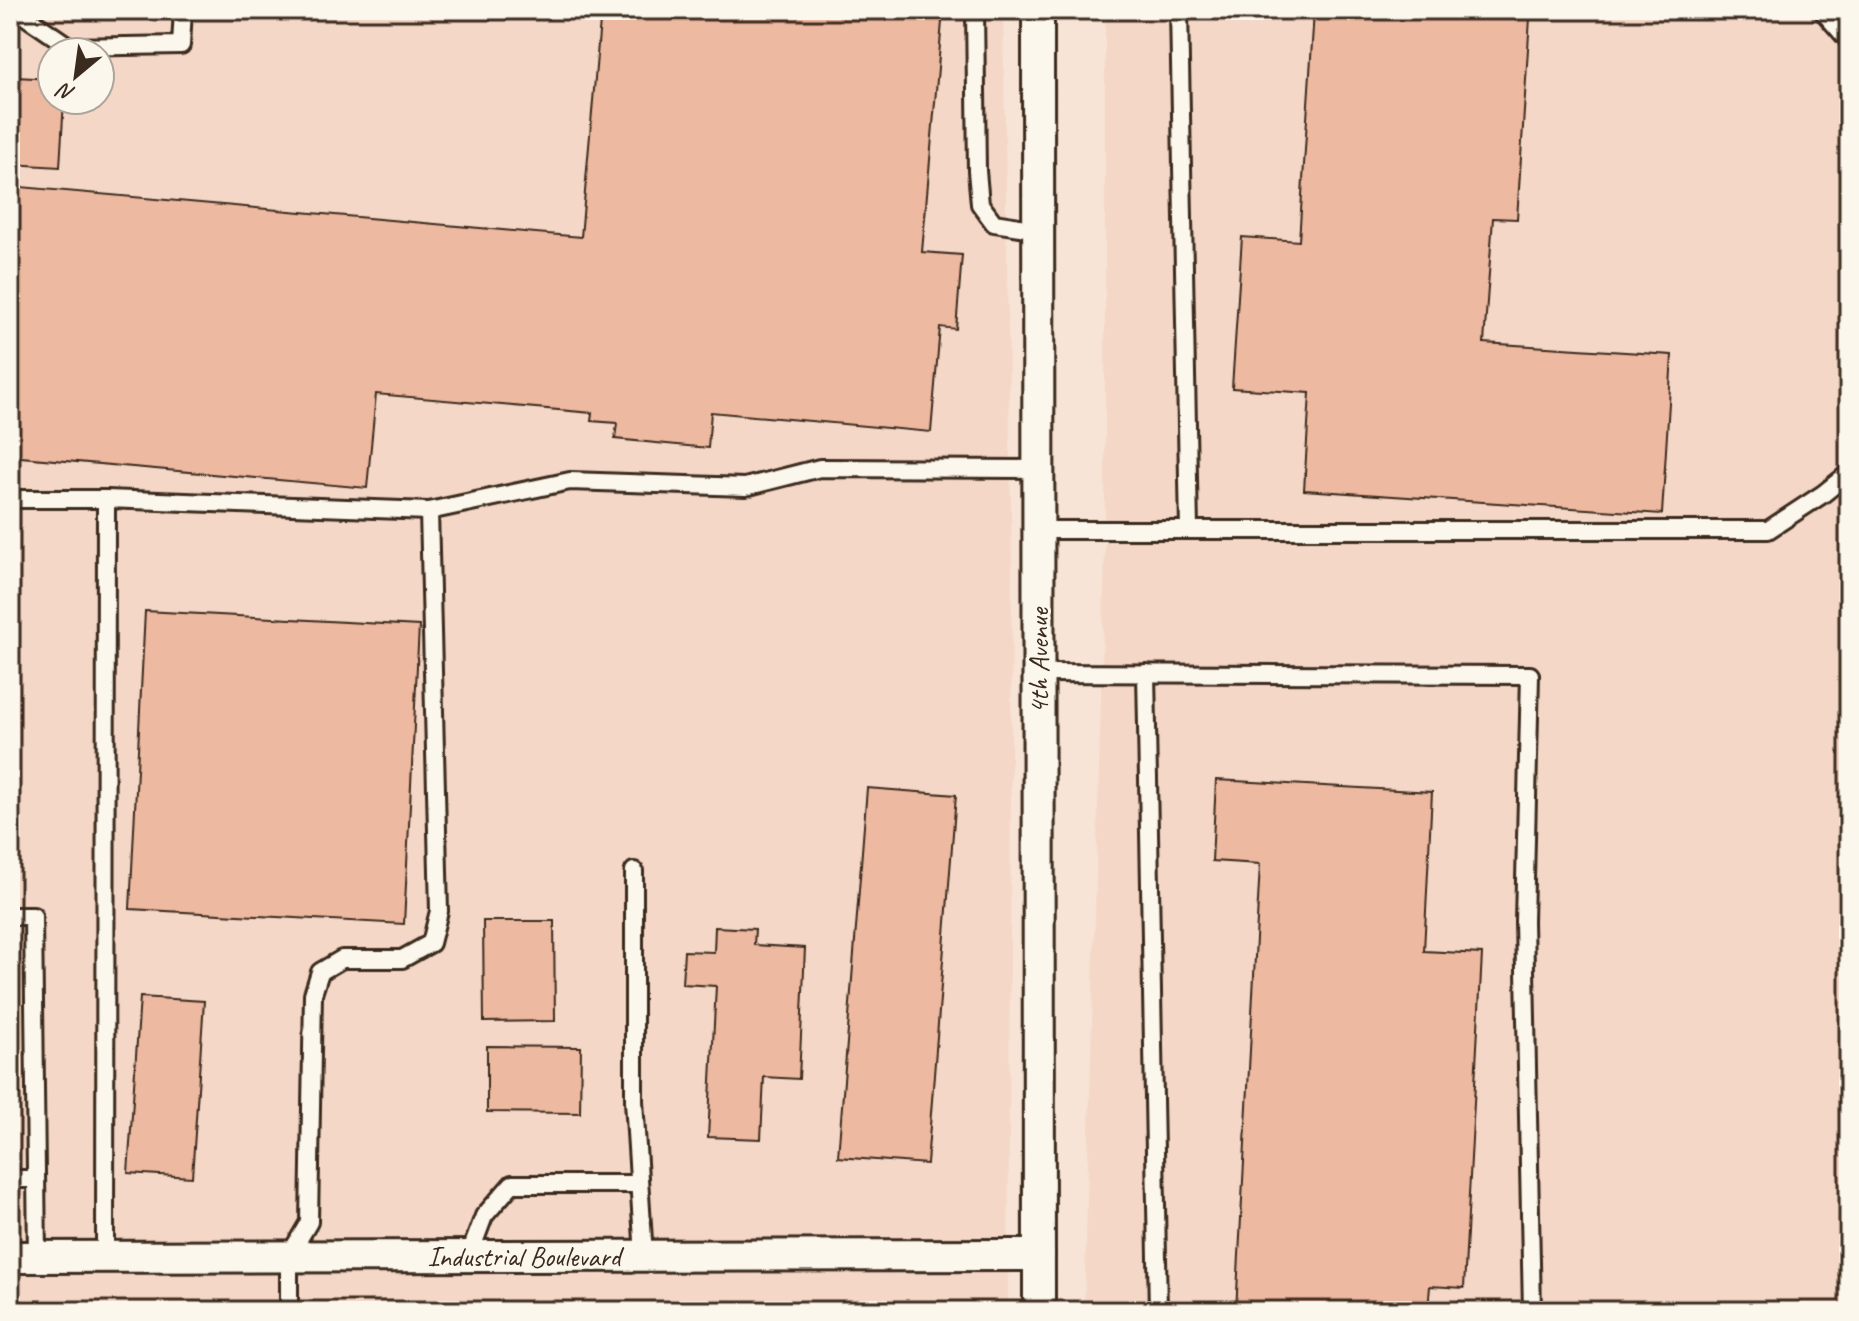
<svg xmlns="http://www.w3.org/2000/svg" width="1859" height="1321" viewBox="0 0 1859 1321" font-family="Caveat,sans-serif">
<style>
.built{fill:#f4d7c6;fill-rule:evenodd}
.building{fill:#eeb9a1;stroke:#3b2a1e;stroke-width:2}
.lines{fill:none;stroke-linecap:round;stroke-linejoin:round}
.lane-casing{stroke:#3b2a1e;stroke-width:22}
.street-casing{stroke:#3b2a1e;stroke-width:36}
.lane{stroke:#fbf7ec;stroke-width:16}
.street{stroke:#fbf7ec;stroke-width:30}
.labels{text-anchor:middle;stroke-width:6;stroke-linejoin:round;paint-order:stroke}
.street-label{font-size:28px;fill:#3b2a1e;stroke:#fbf7ec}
</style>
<rect width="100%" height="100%" fill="#f7e4d6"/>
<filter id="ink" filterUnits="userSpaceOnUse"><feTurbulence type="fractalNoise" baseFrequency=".0125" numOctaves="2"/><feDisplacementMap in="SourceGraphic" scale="16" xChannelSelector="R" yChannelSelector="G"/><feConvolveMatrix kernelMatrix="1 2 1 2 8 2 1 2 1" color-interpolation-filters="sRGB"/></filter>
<g filter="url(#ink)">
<g class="built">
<path d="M10,10H1003L1012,573L1008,1311H10ZM52,52H100V100H52Z"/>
<path d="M1105,10H1849V1311H1084L1105,554Z"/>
</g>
<g class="building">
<path d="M601,10H943L922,252L962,255L956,329L940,327L931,432L711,412L708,448L615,439L617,423L591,421L592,413L376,394L367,488L10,456V186L581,237Z"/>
<path d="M1279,10H1487V15L1530,18L1517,219L1493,218L1484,343L1672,355L1662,514L1304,490L1310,393L1232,388L1242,237L1299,241L1314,12Z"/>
<path d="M16,77L52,79V100H64L60,167L10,164Z"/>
<path d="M145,611L419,626L404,924L130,909Z"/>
<path d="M1216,780L1432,792L1424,951L1482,954L1464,1288L1430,1286L1428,1311H1236L1260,864L1212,861Z"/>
<path d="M867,788L956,795L927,1164L838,1157Z"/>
<path d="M483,921H554L555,1021L484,1022Z"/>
<path d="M715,927L755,929L754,945L805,948L799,1079L764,1077L761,1139L708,1137L716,986L682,984L684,951L714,952Z"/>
<path d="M140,997L204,1001L192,1177L128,1173Z"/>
<path d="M10,1009L15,1010L10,1104Z"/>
<path d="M487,1046L581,1047L580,1113L487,1112Z"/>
</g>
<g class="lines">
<g class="lane-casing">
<g id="lane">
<path d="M16,10L70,47L181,45L183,10"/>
<path d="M975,10L977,171L980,204L994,223L1039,230"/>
<path d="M1179,10L1189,530"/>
<path d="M1822,10L1849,41"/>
<path d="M10,499H106L429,511L570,481L745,487L820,468L1038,469"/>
<path d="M1038,530H1768L1823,494L1849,473"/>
<path d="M1038,673L1530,675L1524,921L1532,1311"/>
<path d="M1146,673L1158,1311"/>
<path d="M634,871V1101L644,1256"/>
<path d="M10,916H33L37,1257"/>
<path d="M10,1179H36"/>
<path d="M469,1256L484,1216L512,1184H639"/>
<path d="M105,1257L106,499"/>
<path d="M289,1311V1256L309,1222L313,994L320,972L342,959H402L431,943L439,911L429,511"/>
</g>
</g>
<g class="street-casing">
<g id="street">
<path d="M1038,10L1039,1311"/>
<path d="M10,1257L1039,1255"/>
</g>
</g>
<use href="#lane" class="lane"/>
<use href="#street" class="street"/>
</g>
</g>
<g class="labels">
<g class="street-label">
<text transform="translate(1038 661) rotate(-90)" y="10">4th Avenue</text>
<text x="524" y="1266">Industrial Boulevard</text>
</g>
</g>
<rect width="1859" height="1321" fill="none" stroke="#fbf7ec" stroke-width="40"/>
<rect x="20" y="20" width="1819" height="1281" fill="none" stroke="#3b2a1e" stroke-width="3" filter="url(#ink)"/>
<g transform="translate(76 76) rotate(209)"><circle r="38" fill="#fbf7ec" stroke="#aea59a" stroke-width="2"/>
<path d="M0-6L14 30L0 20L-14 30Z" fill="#3b2a1e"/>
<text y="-12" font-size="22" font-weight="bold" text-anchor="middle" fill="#3b2a1e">N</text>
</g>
</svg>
